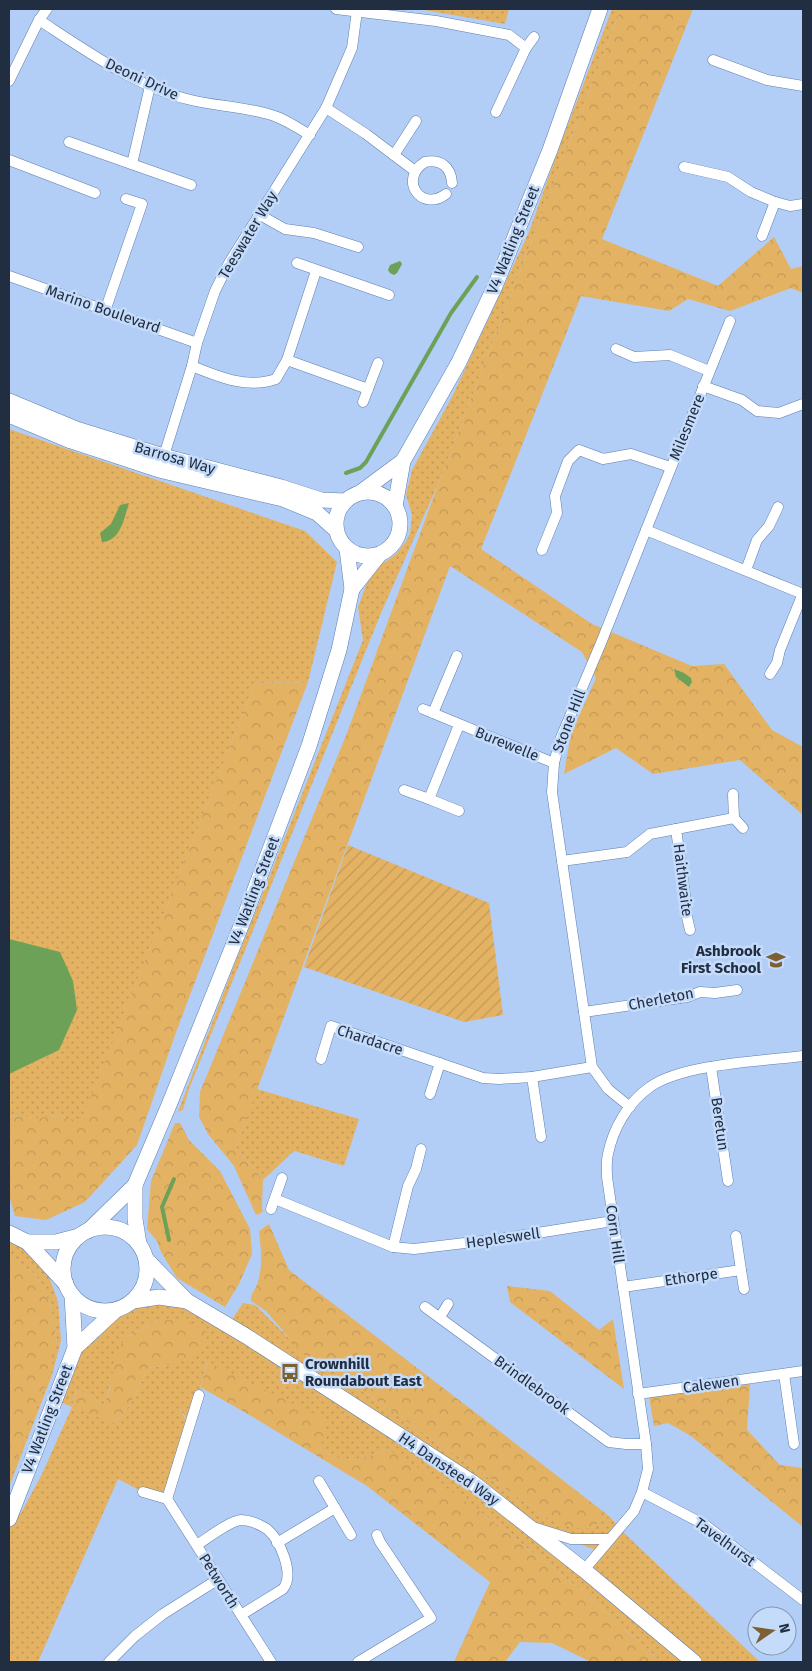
<svg xmlns="http://www.w3.org/2000/svg" width="812" height="1671" viewBox="0 0 812 1671" font-family="'Fira Sans',sans-serif">
<style>
.grass{fill:url(#grass-dots);fill-rule:evenodd}
.forest{fill:url(#forest-crowns)}
.garden{fill:url(#garden-furrows)}
.water{fill:#6ca157}
.lines{fill:none;stroke-linecap:round;stroke-linejoin:round}
.stream{stroke:#6ca157;stroke-width:4}
.street-casing{stroke:#5e7fae;stroke-width:11}
.secondary-casing{stroke:#5e7fae;stroke-width:16}
.street{stroke:#fff;stroke-width:10}
.secondary{stroke:#fff;stroke-width:15}
.labels{text-anchor:middle;stroke-width:5;stroke-linejoin:round;paint-order:stroke}
.street-label{font-size:15px;fill:#212e42;stroke:#c5dbfa}
.poi-label{font-size:15px;font-weight:bold;fill:#212e42;stroke:#c5dbfa;text-anchor:end}
</style>
<defs>
<pattern id="grass-dots" width="8" height="8" patternUnits="userSpaceOnUse" patternTransform="scale(1.25)"><rect width="8" height="8" fill="#e4b263"/><path d="M2 2h.1M6 6h.1" fill="none" stroke="#c39957" stroke-width="1.8" stroke-linecap="round"/></pattern>
<pattern id="forest-crowns" width="20" height="18" patternUnits="userSpaceOnUse" patternTransform="scale(1.25)"><rect width="20" height="18" fill="#e4b263"/><path d="M2 6a3 3 0 1 1 6 0M12 15a3 3 0 1 1 6 0" fill="none" stroke="#c39957"/></pattern>
<pattern id="garden-furrows" width="10" height="10" patternUnits="userSpaceOnUse" patternTransform="scale(1.25)"><rect width="10" height="10" fill="#e4b263"/><path d="M-1 1l2-2M0 10L10 0M9 11l2-2" fill="none" stroke="#c39957"/></pattern>
</defs>
<rect width="100%" height="100%" fill="#b2cef7"/>
<g class="grass">
<path d="M418,9H509L505,24Z"/>
<path d="M612,9H621L439,482L381,613L189,1089L183,1110L178,1112L232,971L363,640L358,607L371,572L396,554L405,543L410,534L412,514L406,495L412,470L453,395L529,232L559,148Z"/>
<path d="M9,429L305,531L337,562L308,682L255,683L81,1123L60,1116L36,1118L9,1116Z"/>
<path d="M257,1089L359,1119L344,1166L294,1151L263,1180L236,1147Z"/>
<path d="M9,1238L38,1259L49,1277L58,1301L61,1341L52,1375L9,1487V1480L57,1342L50,1304L36,1275L9,1256Z"/>
<path d="M159,1297L229,1324L243,1303L255,1305L297,1346L301,1353L330,1369L551,1520L591,1528L609,1516L624,1533L760,1662H661L582,1591L482,1513L388,1450C358,1459 349,1466 320,1450L321,1439L207,1362L191,1424L178,1407L187,1421L167,1499L143,1492L118,1479L38,1662H9V1519L10,1516L21,1513L42,1474L72,1407L53,1399L75,1348L116,1310L128,1305ZM157,1320H186L168,1365L149,1368C137,1386 131,1411 113,1423L72,1406L77,1389L104,1405L126,1337ZM531,1527L599,1551L584,1570Z"/>
</g>
<g class="forest">
<path d="M621,9H693L602,239L718,286L774,237L791,269L803,266V293L791,288L730,311L688,299L669,311L581,296L481,549L592,624L692,666L724,664L772,730L803,747V815L740,760L653,774L616,748L564,774L571,734L596,678L582,652L450,566L236,1147L263,1180L262,1207L263,1212L256,1215L234,1166L208,1134L199,1117L200,1092L347,733L439,482Z"/>
<path d="M308,682L175,1035L137,1145L85,1202L46,1220L15,1216L9,1196V1116L36,1118L60,1116L81,1122L255,683Z"/>
<path d="M175,1123H180L189,1140L220,1171L250,1229L252,1254L239,1284L225,1307L177,1278L161,1252L157,1241L147,1229L151,1181Z"/>
<path d="M269,1224L289,1270L476,1413L609,1516L591,1528H573L551,1520L330,1369L301,1353L296,1346L266,1311L251,1301C250,1294 256,1289 258,1282C263,1265 261,1248 259,1231Z"/>
<path d="M9,1256L36,1275L50,1304L57,1342L50,1373L9,1480Z"/>
<path d="M507,1286L550,1291L599,1330L613,1319L624,1389L510,1302Z"/>
<path d="M157,1320H186L208,1333L201,1355L168,1365L149,1368C137,1386 131,1411 113,1423L72,1407L77,1389L104,1405L110,1388L116,1353L126,1337Z"/>
<path d="M207,1362L327,1420L320,1450C349,1466 358,1459 388,1450L402,1457L482,1513L582,1591L661,1662H591L552,1643L520,1642L505,1662H454L490,1582L367,1486L246,1413L202,1388L199,1395Z"/>
<path d="M750,1384L747,1430L780,1465L803,1468V1527L691,1436L668,1423L654,1426L649,1397Z"/>
</g>
<path class="garden" d="M348,845L489,903L503,1015L464,1022L304,967Z"/>
<g class="water">
<path d="M400,261L402,264L397,273L394,275L390,273L388,270L390,265Z"/>
<path d="M129,503C124,518 121,541 102,542L100,533L111,524L120,505Z"/>
<path d="M674,669L684,673L691,678L692,682L689,687L676,677Z"/>
<path d="M9,939L60,952L73,981L77,1010L59,1050L9,1074Z"/>
</g>
<g class="lines">
<g class="stream">
<path d="M346,473L360,468L366,462L451,313L477,277"/>
<path d="M169,1240L162,1207L174,1179"/>
</g>
<g class="street-casing">
<g id="street">
<path d="M336,9L436,21L509,35L526,48L534,37"/>
<path d="M39,20C82,48 137,87 187,99C216,107 248,106 277,117C288,121 299,129 310,135"/>
<path d="M713,60L767,80L803,86"/>
<path d="M9,81L39,20L47,9"/>
<path d="M326,108L366,134L415,171"/>
<path d="M496,112L526,48"/>
<path d="M69,142L191,185"/>
<path d="M394,155L416,121"/>
<path d="M9,160L95,193"/>
<path d="M132,164L150,86"/>
<path d="M684,167L728,177L751,192L775,202L790,206L803,204"/>
<path d="M446,194C421,213 398,179 425,162C441,159 451,167 452,183"/>
<path d="M260,215L285,229L314,233L358,247"/>
<path d="M762,236L775,202"/>
<path d="M297,263L389,295"/>
<path d="M9,276L197,343"/>
<path d="M105,311L142,204L126,199"/>
<path d="M616,349L634,357L670,355L709,371"/>
<path d="M287,360L368,389L378,363"/>
<path d="M192,366C219,377 247,389 276,379L287,360L316,271"/>
<path d="M703,386L742,400L757,411L779,413L803,404"/>
<path d="M363,402L368,389"/>
<path d="M162,462L192,366L197,343L215,291L229,263L326,108L352,48L357,11"/>
<path d="M646,530L730,321"/>
<path d="M542,550L557,513L555,496L568,461L579,450L603,459L631,454L670,467"/>
<path d="M746,570L757,540L769,526L778,507"/>
<path d="M770,674L777,663L780,650L803,593"/>
<path d="M423,709L554,763"/>
<path d="M433,713L457,656"/>
<path d="M404,790L429,799L459,725"/>
<path d="M429,799L459,811"/>
<path d="M734,818L743,828"/>
<path d="M676,829L685,895L686,913L690,930"/>
<path d="M562,861L627,852L650,834L734,818L733,794"/>
<path d="M584,1012L687,997L700,992L715,993L737,990"/>
<path d="M321,1059L331,1026L483,1078L499,1079L532,1077"/>
<path d="M711,1067L728,1181"/>
<path d="M430,1094L440,1063"/>
<path d="M630,1107L608,1089L592,1067L552,792L554,763L560,740L601,643L646,530L803,594"/>
<path d="M541,1137L532,1077L592,1067"/>
<path d="M275,1199L393,1247L414,1249L499,1239L613,1221"/>
<path d="M271,1209L282,1178"/>
<path d="M736,1236L741,1270"/>
<path d="M393,1247L408,1186L416,1169L421,1149"/>
<path d="M623,1287L741,1270L744,1289"/>
<path d="M425,1307L609,1442L626,1444H646"/>
<path d="M440,1317L448,1304"/>
<path d="M784,1374L794,1444"/>
<path d="M638,1394L803,1371"/>
<path d="M319,1481L351,1535"/>
<path d="M143,1492L167,1499L271,1662"/>
<path d="M642,1492L705,1525L803,1600"/>
<path d="M167,1499L199,1395"/>
<path d="M536,1528L571,1539H609"/>
<path d="M277,1543L335,1508"/>
<path d="M197,1545C208,1538 229,1521 241,1520C250,1520 259,1524 267,1529C280,1540 295,1574 283,1589L241,1615"/>
<path d="M584,1570L634,1511L642,1492L648,1469L646,1444L607,1177C607,1170 606,1162 608,1154C613,1129 628,1102 650,1087C682,1064 762,1061 803,1056"/>
<path d="M109,1662L135,1636L163,1614L217,1580"/>
<path d="M358,1662L431,1618L380,1542L377,1535"/>
</g>
</g>
<g class="secondary-casing">
<g id="secondary">
<path d="M9,401L76,429L163,456L281,487L321,500L345,501"/>
<path d="M9,415L71,441L159,470L283,499L317,513L336,530"/>
<circle cx="368" cy="524" r="32"/>
<path d="M361,492L403,461"/>
<path d="M395,506L403,461L459,362L495,286L550,150L600,9"/>
<path d="M352,589L379,555"/>
<path d="M135,1185V1219L139,1244"/>
<circle cx="105" cy="1269" r="42"/>
<path d="M88,1231L135,1185L169,1105L243,921L309,746L339,650L352,589L347,549"/>
<path d="M9,1233L27,1242L66,1284"/>
<path d="M27,1242H56L79,1236"/>
<path d="M147,1260L187,1301L246,1336L472,1482L584,1570L694,1662"/>
<path d="M133,1301L159,1297L187,1301"/>
<path d="M75,1348L116,1310"/>
<path d="M9,1519L75,1348L72,1295"/>
</g>
</g>
<use href="#street" class="street"/>
<use href="#secondary" class="secondary"/>
</g>
<defs>
<g id="school-bare" transform="scale(1.5)"><path d="M0-5L7-2L0 1L-7-2ZM-4 1L0 2.5L4 1V4Q0 6-4 4Z" fill="#7c5f32" stroke="#c5dbfa" stroke-width="2.5" paint-order="stroke"/></g>
<g id="bus-bare" transform="scale(1.5)"><path d="M-5-6H5V4H4V6H2V4H-2V6H-4V4H-5ZM-3.5-4V0h7V-4ZM-3.5 1.2v1.5H-2V1.2ZM2 1.2v1.5H3.5V1.2Z" fill="#7c5f32" stroke="#c5dbfa" stroke-width="2.5" paint-order="stroke"/></g>
</defs>
<g fill-rule="evenodd">
<use href="#school-bare" x="776" y="960"/>
<use href="#bus-bare" x="290" y="1373"/>
</g>
<g class="labels">
<g class="street-label">
<text transform="translate(142 79) rotate(25)" y="5">Deoni Drive</text>
<text transform="translate(248 235) rotate(-59)" y="5">Teeswater Way</text>
<text transform="translate(513 240) rotate(-68)" y="5">V4 Watling Street</text>
<text transform="translate(103 309) rotate(19)" y="5">Marino Boulevard</text>
<text transform="translate(687 427) rotate(-68)" y="5">Milesmere</text>
<text transform="translate(175 458) rotate(16)" y="5">Barrosa Way</text>
<text transform="translate(569 721) rotate(-69)" y="5">Stone Hill</text>
<text transform="translate(507 744) rotate(22)" y="5">Burewelle</text>
<text transform="translate(683 880) rotate(83)" y="5">Haithwaite</text>
<text transform="translate(254 891) rotate(-69)" y="5">V4 Watling Street</text>
<text transform="translate(661 999) rotate(-11)" y="5">Cherleton</text>
<text transform="translate(370 1040) rotate(18)" y="5">Chardacre</text>
<text transform="translate(720 1124) rotate(82)" y="5">Beretun</text>
<text transform="translate(615 1234) rotate(82)" y="5">Corn Hill</text>
<text transform="translate(503 1238) rotate(-8)" y="5">Hepleswell</text>
<text transform="translate(691 1277) rotate(-8)" y="5">Ethorpe</text>
<text transform="translate(711 1384) rotate(-8)" y="5">Calewen</text>
<text transform="translate(532 1385) rotate(36)" y="5">Brindlebrook</text>
<text transform="translate(47 1419) rotate(-69)" y="5">V4 Watling Street</text>
<text transform="translate(449 1469) rotate(34)" y="5">H4 Dansteed Way</text>
<text transform="translate(725 1542) rotate(36)" y="5">Tavelhurst</text>
<text transform="translate(219 1581) rotate(58)" y="5">Petworth</text>
</g>
<g class="poi-label">
<text x="761" y="956">Ashbrook<tspan x="761" dy="17">First School</tspan></text>
<text x="305" y="1369" text-anchor="start">Crownhill<tspan x="305" dy="17">Roundabout East</tspan></text>
</g>
</g>
<rect width="812" height="1671" fill="none" stroke="#212e42" stroke-width="20"/>
<g transform="translate(772 1631) rotate(77)"><circle r="24" fill="#c5dbfa" stroke="#8396b0"/>
<path d="M0-4L9 19L0 12L-9 19Z" fill="#7c5f32"/>
<text y="-8" font-size="14" font-weight="bold" text-anchor="middle" fill="#212e42">N</text>
</g>
</svg>
